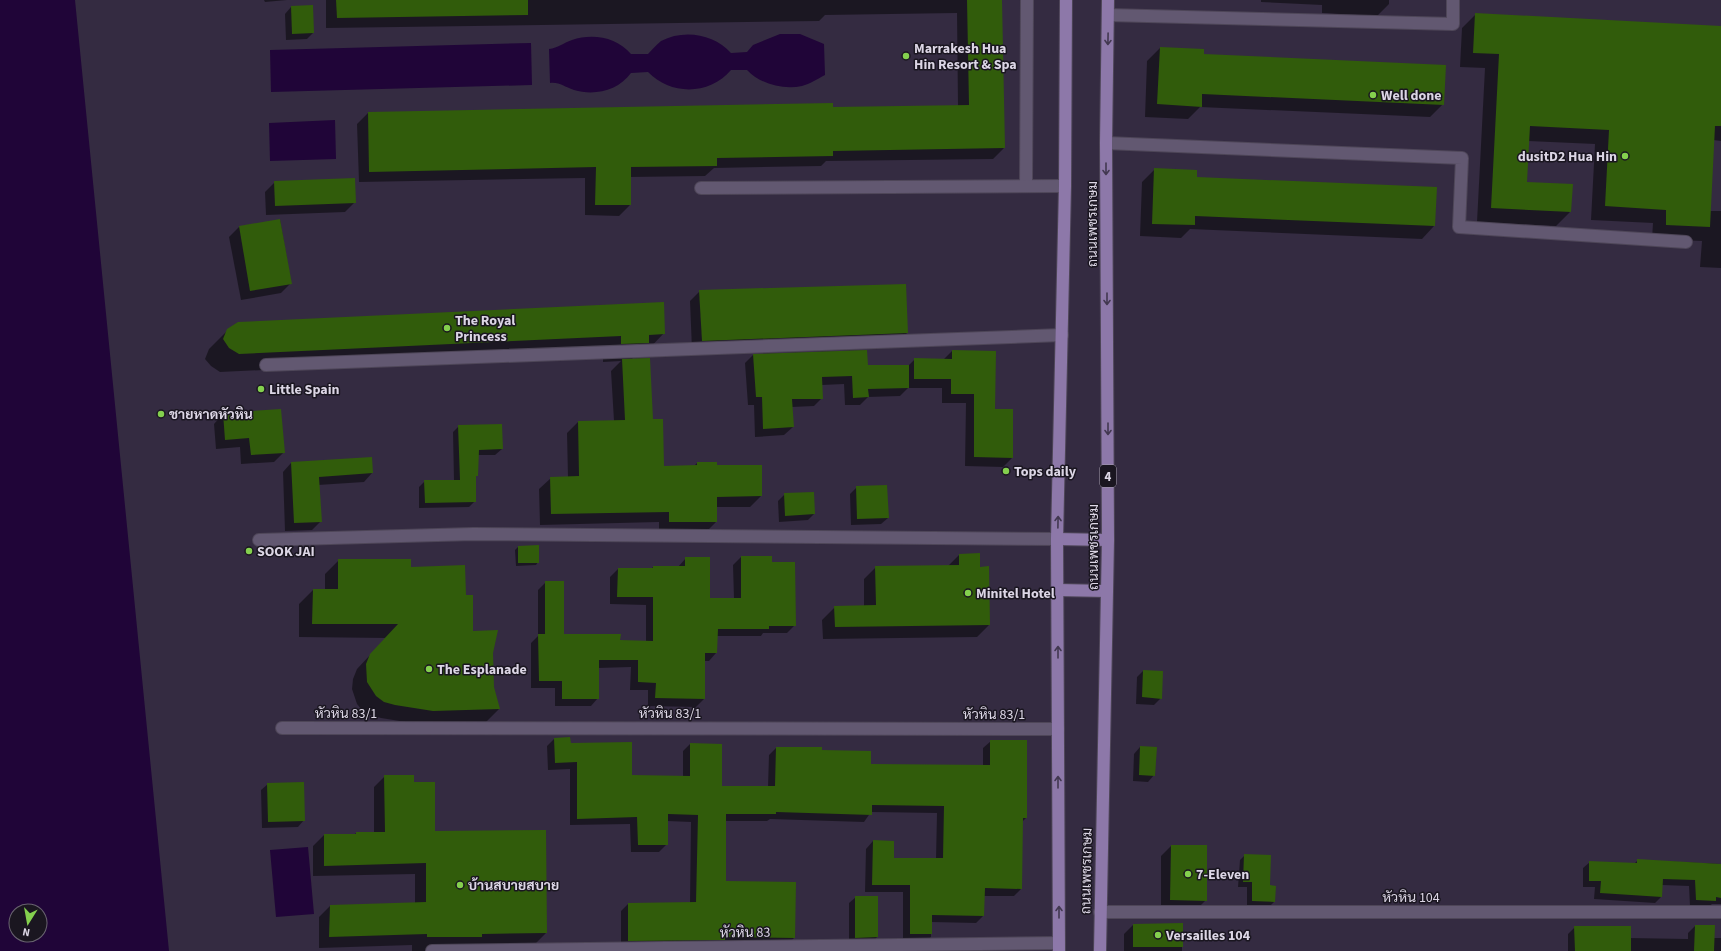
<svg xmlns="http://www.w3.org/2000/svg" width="1721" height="951" viewBox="0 0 1721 951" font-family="'Source Sans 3',Sarabun,sans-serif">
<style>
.water{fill:#200538;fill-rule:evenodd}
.shadow{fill:#0007}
.building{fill:#315c0b}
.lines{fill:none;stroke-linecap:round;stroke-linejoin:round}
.minor-casing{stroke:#4e4658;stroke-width:14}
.major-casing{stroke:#4e4658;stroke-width:14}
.minor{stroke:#625871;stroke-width:12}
.major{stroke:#8d78a9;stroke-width:12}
.oneway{stroke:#423850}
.poi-dot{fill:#84d04e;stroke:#1a1620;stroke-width:1.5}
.labels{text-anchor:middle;stroke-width:3;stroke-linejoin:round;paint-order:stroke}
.shield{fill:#1a1620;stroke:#a29caa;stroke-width:1}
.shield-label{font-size:13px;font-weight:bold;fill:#dcd6e5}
.poi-label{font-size:14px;font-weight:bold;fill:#dcd6e5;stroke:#1a1620;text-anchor:start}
.street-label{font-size:14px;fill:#dcd6e5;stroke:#1a1620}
</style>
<rect width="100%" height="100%" fill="#342b41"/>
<g class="water">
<path d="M0,0H75L169,951H0ZM16,911H40V935H16Z"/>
<path d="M780,34H800L824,44L825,75C817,79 810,84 802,86C783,90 760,84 747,70H731C710,95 671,96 648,72L631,73C618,91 594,96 574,90C564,87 560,82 550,83L549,49C558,48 563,43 572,40C592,33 617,37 631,54H648C652,50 656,45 661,41C684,29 714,34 731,53L747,52L753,45Z"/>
<path d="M531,43L532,85L271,92L270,50Z"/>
<path d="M335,120L336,159L270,161L269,123Z"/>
<path d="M308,847L314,914L276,917L270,850Z"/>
</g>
<g class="shadow">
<path d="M264,0H287L265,2Z"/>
<path d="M326,0H1001L1004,148L993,159L826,161L821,166L714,168L705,176L630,177V205L619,216L585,215V178L359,182L357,124L368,113L832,105V108L958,106L957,13L825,15L819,21L326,28Z"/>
<path d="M1261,0H1389V4L1377,16L1322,13V5L1261,2Z"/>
<path d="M312,6L313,33L307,39L286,40L285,14L291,7Z"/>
<path d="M1476,14L1721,27V141L1713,140L1709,211H1721V268L1700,267L1702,241L1652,239L1653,223L1591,220L1595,144L1528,141L1526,183L1570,212L1556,226L1477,222L1485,68L1460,67L1462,28Z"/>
<path d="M1160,48L1203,54L1443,104L1430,117L1200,107L1188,119L1145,117L1147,61Z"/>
<path d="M1155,169L1196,178L1434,226L1422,239L1190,229L1181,238L1140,236L1142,182Z"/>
<path d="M275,182L355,202L345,212L266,215L265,192Z"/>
<path d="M280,220L291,283L281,293L241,300L229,237L239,227Z"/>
<path d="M700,291L907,333L898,343L692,350L690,301Z"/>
<path d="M228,330L664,333L646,352H639L631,360L652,420L663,467L694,466L697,463L716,466L761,496L750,507H716V522L705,533H659V522L540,525L539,489L551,478H568L567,433L578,422L614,421L611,371L621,361L603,362V354L220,372L211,366L205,359L209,349Z"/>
<path d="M952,351L994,410L1012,458L1003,467L965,466L966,403H942V388H908L900,396L868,397L860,405H845L844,384L822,385V398L814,406L792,407L793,427L784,435L755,437L754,405H748L745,363L753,355L867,366H908L915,359L943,360Z"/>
<path d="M223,414L284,452L274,462L241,464L240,447L216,449L214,424Z"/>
<path d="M459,426L502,449L495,455H478L477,475L475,477V501L469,507L419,508V487L425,481H454L453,432Z"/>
<path d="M291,463L372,473L364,482L318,485L321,521L312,530L285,531L283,472Z"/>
<path d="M857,487L888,518L881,524L851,525L850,494Z"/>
<path d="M785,494L814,514L808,520L779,522L778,501Z"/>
<path d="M518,547L538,562L536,565L516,566L515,550Z"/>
<path d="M959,555L979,568L989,625L977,637L823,639L822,620L835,607L864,606V579L876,567L948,566Z"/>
<path d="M741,557L771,563L795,625L787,633H763L761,636H717L716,653L709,661H704V699L696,707L648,706V690H630L631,667L598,668V698L591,706H555V688H531V643L538,636V590L546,582L563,635L620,641L646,642V605L610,604V577L618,569H651L653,567H678L686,558L709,599H734L733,565Z"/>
<path d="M339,560L410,568L465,596L472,632L492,653L493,687L499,709L485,723L418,724L381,718L370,715L362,710L357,704L352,689L353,679L357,669L386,638L299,637V604L313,590H325V574Z"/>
<path d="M1143,671L1161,698L1154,705L1136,704L1137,677Z"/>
<path d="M554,739L570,744L631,776L683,777V751L690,744L721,787H768L769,755L776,748L821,751L870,765L983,766V748L991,741L1026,818L1022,822L1021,889L1014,896H984L983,916L976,923L931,922V937L924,944H903V892H865L866,849L873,841L893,859H936L937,813L871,812L864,822L770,819L767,821H725V882L794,938L787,945L621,948V911L628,904L690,903L691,822L667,821V844L659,852H631L630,824L570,825V769L548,770L547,746Z"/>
<path d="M1140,747L1154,775L1148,782L1133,781L1134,754Z"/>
<path d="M385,776L413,783L434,832L546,933L535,944L504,951H412V945L319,948V917L330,906L415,904V874L313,876V846L324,835H354L356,833H374V787Z"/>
<path d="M268,784L304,820L298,827L262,828L261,790Z"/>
<path d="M1171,846H1206V900L1196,910H1161V856Z"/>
<path d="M1245,855L1268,886L1274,902L1269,907L1247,906V887H1238L1240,860Z"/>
<path d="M1638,860L1721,864V904H1712L1708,907L1690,906L1689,886L1662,885L1661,897L1655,903L1594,899L1595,887H1583V868L1590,862L1634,864Z"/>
<path d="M856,897H877V937L871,944H849V903Z"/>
<path d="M1182,924V951H1124V934L1133,925Z"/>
<path d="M1695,926L1713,938H1721V951H1568V934L1575,927L1630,938L1688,939V933Z"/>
</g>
<g class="building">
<path d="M336,0H528V15L337,18Z"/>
<path d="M967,0H1002L1005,148L833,151V156L717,158V166L631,167V205H595L596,167L369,172L368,112L833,103V107L969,105Z"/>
<path d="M313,5L314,33L292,34L291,6Z"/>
<path d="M1475,13L1721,26V126H1715L1710,227L1666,225V210L1605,206L1609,130L1530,126L1527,182L1573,184L1571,212L1491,208L1499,54L1473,53Z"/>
<path d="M1160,47L1204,49V54L1446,65L1444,105L1202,94V107L1157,104Z"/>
<path d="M1154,168L1197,170V177L1437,187L1435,226L1195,216V225L1152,224Z"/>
<path d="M355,178L356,203L275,206L274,181Z"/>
<path d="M280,219L292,284L250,291L239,226Z"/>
<path d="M906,284L908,333L702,341L699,290Z"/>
<path d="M664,302L665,334L649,335V343L621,344V336L239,354L229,348L223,339L227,329L238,322Z"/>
<path d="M867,350L868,365H909V388L868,389L869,397L853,398L852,376L822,377L823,399H792L794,427L763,429L762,397H756L753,354Z"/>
<path d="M952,350L996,351L995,409H1013V458L974,457V394H951V379H914V358L952,359Z"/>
<path d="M650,358L653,419H663L664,466L697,465V462H717V465H762V496L717,497V522H669V512L551,514L550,477L579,476L578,421L625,420L622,359Z"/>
<path d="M281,409L285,453L251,455L249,438L225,440L223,413Z"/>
<path d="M502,424L503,449L479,450L478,476H476V502L425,503L424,480H460L458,425Z"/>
<path d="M372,457L373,473L319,477L322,522L294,523L291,462Z"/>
<path d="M887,485L889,518L857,519L856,486Z"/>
<path d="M814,492L815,514L785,516L784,493Z"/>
<path d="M539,545V563H518V546Z"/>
<path d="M980,553V567L989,566L990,625L835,627L834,606L876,605L875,566L959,565V554Z"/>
<path d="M741,556H772V562H795L796,626H769V629H718L717,653H705V699L655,698L656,683L638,682V660H599V699H562V681H539L538,634H545V581H564V634H621L620,640L653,641V597H617L618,568H653V566H685V557H710V598H741Z"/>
<path d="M338,559H411V567L465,565L466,595H473V631L498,630L493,653L494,687L500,709L433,711L395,705L384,702L376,696L367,682L366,664L370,654L398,624H312L313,589H338Z"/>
<path d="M1143,670L1163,671L1162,699L1142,697Z"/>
<path d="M570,737L571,743L632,742V775L690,776V743L722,744V786H775L776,747H822V750L871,751V764L990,765V740H1027V818H1023L1022,889L985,888L984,916L932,915V934H910V885H872L873,840L894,841V858H943L944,806L872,805V815L776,812V814H726V881L796,882L795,938L725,937V940L628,941V903L696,902L698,815L668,814V845H638L637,817L577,819V762L555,763L554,738Z"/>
<path d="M1140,746L1157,747L1155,776L1139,775Z"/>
<path d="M384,775H414V782H435V831L546,830L547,933L482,934V937H427V934L329,937L330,905L426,902V863L324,866V834H356V832H385Z"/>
<path d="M304,782L305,821L268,822L267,783Z"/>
<path d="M1171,845H1207V901L1170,900Z"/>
<path d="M1244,854L1271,855L1270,885L1276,886L1275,902L1252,901V882H1243Z"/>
<path d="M1637,859L1721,864V898L1716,897V901L1696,900L1695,880L1663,879L1662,897L1600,893L1601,881H1589V861L1637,863Z"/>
<path d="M855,896H878V937L855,938Z"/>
<path d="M1183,923V947H1133V924Z"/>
<path d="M1695,925H1715L1714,951H1694Z"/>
<path d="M1574,926H1631V951H1575Z"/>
</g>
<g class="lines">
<g class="minor-casing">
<g id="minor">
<path d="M1108,15L1453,24V0"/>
<path d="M1106,143L1462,158L1459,227L1686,242"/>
<path d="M1026,186L1027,0"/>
<path d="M701,188L1065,186"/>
<path d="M266,365L1062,335"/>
<path d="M259,540L473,534L1057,539"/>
<path d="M282,728L1058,729"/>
<path d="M1100,912H1721"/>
<path d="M432,951L1059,943"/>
</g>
</g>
<g class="major-casing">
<g id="major">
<path d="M1057,539L1108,540"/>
<path d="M1058,590L1107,591"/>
<path d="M1059,951L1057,539L1065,186L1066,0"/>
<path d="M1100,951L1108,540L1106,143L1108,0"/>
</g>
</g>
<use href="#minor" class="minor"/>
<use href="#major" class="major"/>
</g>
<defs><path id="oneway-shaft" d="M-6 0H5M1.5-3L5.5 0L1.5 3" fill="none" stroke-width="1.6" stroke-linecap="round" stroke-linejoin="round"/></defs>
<g class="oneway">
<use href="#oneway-shaft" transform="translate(1108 39) rotate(91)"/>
<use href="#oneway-shaft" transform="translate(1106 169) rotate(90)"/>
<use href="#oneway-shaft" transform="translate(1107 299) rotate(90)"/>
<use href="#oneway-shaft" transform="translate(1108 429) rotate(90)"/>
<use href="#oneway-shaft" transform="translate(1058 522) rotate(-89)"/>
<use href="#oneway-shaft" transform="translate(1058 652) rotate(-90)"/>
<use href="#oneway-shaft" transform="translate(1058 782) rotate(-90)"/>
<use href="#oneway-shaft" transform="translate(1059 912) rotate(-90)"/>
</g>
<g class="poi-dot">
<circle cx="906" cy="56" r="4"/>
<circle cx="1373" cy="95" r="4"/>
<circle cx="1625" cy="156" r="4"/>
<circle cx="447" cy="328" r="4"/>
<circle cx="261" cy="389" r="4"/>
<circle cx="161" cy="414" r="4"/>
<circle cx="1006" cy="471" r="4"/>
<circle cx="249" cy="551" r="4"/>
<circle cx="968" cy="593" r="4"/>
<circle cx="429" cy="669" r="4"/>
<circle cx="1188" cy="874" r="4"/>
<circle cx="460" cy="885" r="4"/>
<circle cx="1158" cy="935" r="4"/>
</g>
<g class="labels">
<rect class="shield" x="1100" y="465" width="16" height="22" rx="3"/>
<g class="shield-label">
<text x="1108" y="481">4</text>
</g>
<g class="poi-label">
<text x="914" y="53">Marrakesh Hua<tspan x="914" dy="16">Hin Resort &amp; Spa</tspan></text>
<text x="1381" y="100">Well done</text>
<text x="1617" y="161" text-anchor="end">dusitD2 Hua Hin</text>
<text x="455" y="325">The Royal<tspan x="455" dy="16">Princess</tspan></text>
<text x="269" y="394">Little Spain</text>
<text x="169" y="419">ชายหาดหัวหิน</text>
<text x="1014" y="476">Tops daily</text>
<text x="257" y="556">SOOK JAI</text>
<text x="976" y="598">Minitel Hotel</text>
<text x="437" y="674">The Esplanade</text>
<text x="1196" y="879">7-Eleven</text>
<text x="468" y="890">บ้านสบายสบาย</text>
<text x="1166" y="940">Versailles 104</text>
</g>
<g class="street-label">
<text transform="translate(1092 224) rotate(-90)" y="5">ถนนเพชรเกษม</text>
<text transform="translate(1093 547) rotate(-90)" y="5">ถนนเพชรเกษม</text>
<text x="346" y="718">หัวหิน 83/1</text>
<text x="670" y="718">หัวหิน 83/1</text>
<text x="994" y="719">หัวหิน 83/1</text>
<text transform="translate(1086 871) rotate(-89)" y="5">ถนนเพชรเกษม</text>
<text x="1411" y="902">หัวหิน 104</text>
<text transform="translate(745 932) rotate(-1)" y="5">หัวหิน 83</text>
</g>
</g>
<g transform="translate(28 923) rotate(191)"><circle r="19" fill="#1a1620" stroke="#68636f"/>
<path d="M0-3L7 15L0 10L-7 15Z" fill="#84d04e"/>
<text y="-6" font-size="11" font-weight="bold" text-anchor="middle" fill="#dcd6e5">N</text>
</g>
</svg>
